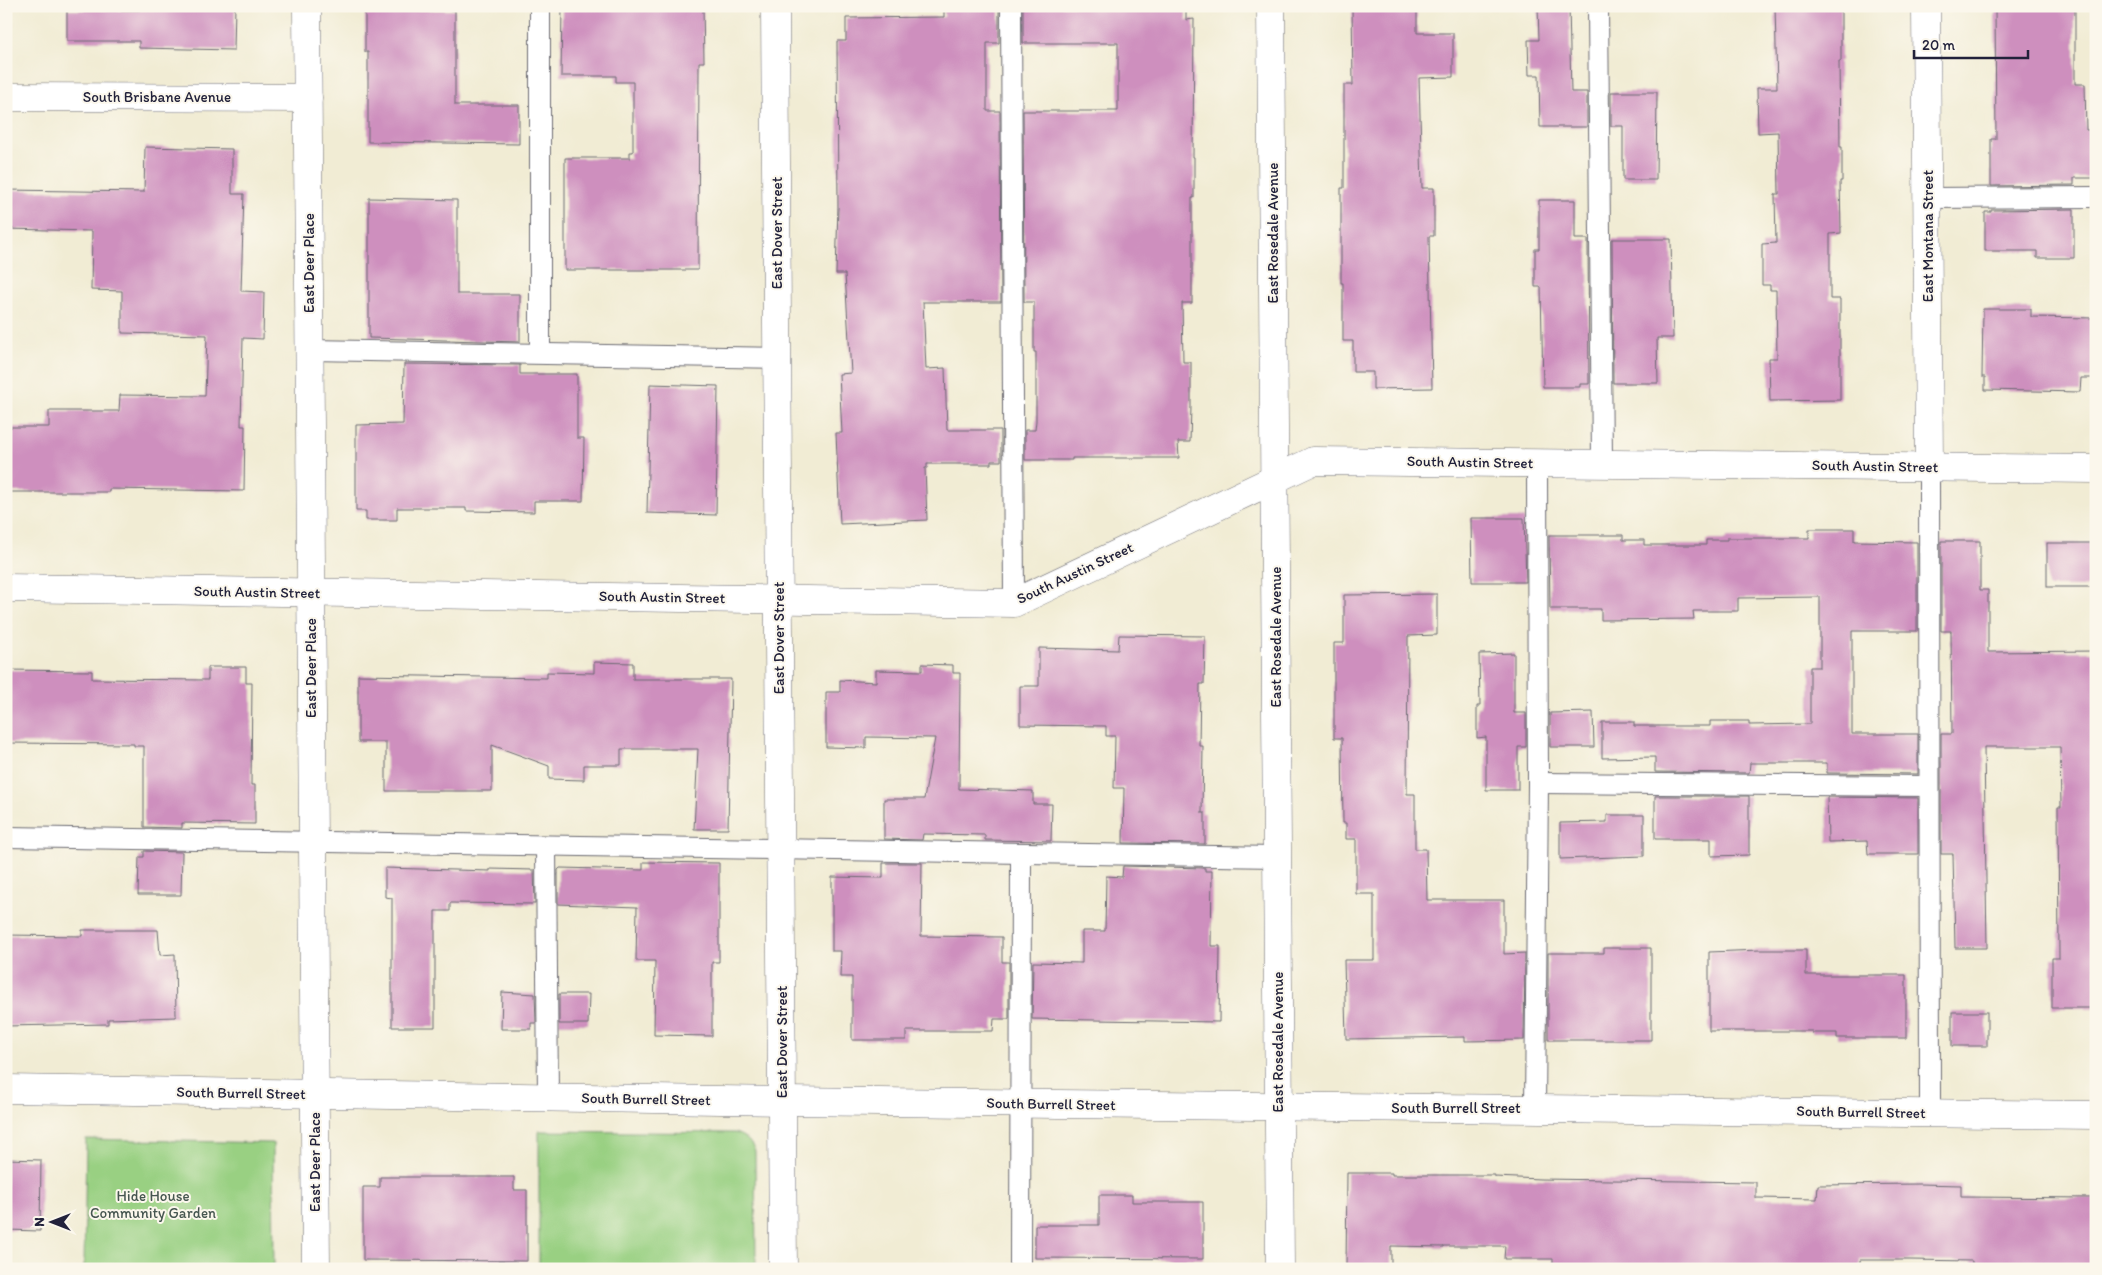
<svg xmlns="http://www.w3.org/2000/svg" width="2102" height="1275" viewBox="0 0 2102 1275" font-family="Itim,sans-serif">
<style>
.green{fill:#99d082;stroke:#5e795e}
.building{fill:#ce8fbe}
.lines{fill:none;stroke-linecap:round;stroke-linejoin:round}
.lane-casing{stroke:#6a6971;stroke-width:22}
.street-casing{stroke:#6a6971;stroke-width:29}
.lane{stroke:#fff;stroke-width:20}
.street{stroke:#fff;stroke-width:28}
.labels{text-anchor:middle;stroke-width:4;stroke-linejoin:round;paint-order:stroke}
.street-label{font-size:15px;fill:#22223b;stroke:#fbf7ec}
.park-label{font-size:15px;fill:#465650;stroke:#fbf7ec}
</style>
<rect width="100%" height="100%" fill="#fbf7ec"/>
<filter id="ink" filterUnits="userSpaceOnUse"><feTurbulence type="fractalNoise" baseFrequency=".02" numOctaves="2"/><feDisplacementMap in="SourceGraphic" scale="10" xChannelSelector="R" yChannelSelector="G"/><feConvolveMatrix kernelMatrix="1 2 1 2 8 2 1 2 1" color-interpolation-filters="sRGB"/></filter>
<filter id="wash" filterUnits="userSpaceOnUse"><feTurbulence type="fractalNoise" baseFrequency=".0096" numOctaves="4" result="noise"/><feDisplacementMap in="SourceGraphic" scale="20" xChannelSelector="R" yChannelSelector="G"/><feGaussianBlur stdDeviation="1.12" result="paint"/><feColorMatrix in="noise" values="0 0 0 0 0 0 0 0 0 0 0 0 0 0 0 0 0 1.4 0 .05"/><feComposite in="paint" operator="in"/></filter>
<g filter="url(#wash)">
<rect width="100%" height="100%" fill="#f1ecd4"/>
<g class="green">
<path d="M539,1131L735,1133C746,1137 750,1141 755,1151L756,1269H539Z"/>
<path d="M86,1139L273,1143L274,1269H84Z"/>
</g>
<g id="blocks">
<g class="building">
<path d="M140,6H235L234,50L139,48V41H67V10H140Z"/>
<path d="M562,6H703L704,62H699L698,270H565V158H630V152H633V82H616V76H561Z"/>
<path d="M944,6H999V43H987V111H1000L1001,302H923L926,369L945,368L947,430H1001V461H991V464H927V468H925L927,520L840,524L836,433H842L839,374L851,373L845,274H836L838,207L837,41H846V18L944,17Z"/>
<path d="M1023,6H1186V20L1194,19L1193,157H1194V198H1192V303H1182L1183,362H1191V406L1190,442H1178L1179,458H1072V460H1025V430H1035L1036,421V352H1034V302H1024L1023,111H1118V43H1023Z"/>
<path d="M1352,6H1417V33H1453V77L1419,78L1422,188H1434V236H1429L1432,388L1373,389V372H1353V341H1343V283H1341V188H1344V85H1353Z"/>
<path d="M1538,6H1569L1571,92H1587V127H1540L1539,75H1529L1528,40H1539Z"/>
<path d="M1775,6H1841V61H1839L1840,147H1842V181H1840L1841,233L1830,234V299H1840V400L1770,401L1769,358H1777L1776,290H1770V285H1762V244L1776,243L1775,194H1779L1778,132L1758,133L1757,88H1777Z"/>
<path d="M1995,6H2075V84H2085L2086,130H2096V178H2074V185L1991,186V139H1996Z"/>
<path d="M365,10H455V105H519V144L368,142V52H365Z"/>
<path d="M1611,92H1657L1656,180H1623V126H1611Z"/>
<path d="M145,147L232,149V194H244L241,291L264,292L263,339L243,338L241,426H245L244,491L109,489V492H6V427H49V411H119L120,395L205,396L207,335L122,333V291L91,290L92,231L6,229V190L144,192Z"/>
<path d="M369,198L457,200V294H520V342L369,338Z"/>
<path d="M1539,200H1575V239H1588L1589,384H1580V387H1543L1541,287H1535V249H1539Z"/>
<path d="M2074,209V258H2037V251H1985V212H1991V210Z"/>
<path d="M1612,239H1671L1673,338H1657L1658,383H1613Z"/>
<path d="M1983,309H2031V317L2096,318V378H2081L2080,392L1985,390V377H1982Z"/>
<path d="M404,364L520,365V374H577V438H584L583,501H534V512L466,511V508H397V520H366V511H356V425L403,424Z"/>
<path d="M650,384L718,386L716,515L647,513Z"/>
<path d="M1471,518H1524L1526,582H1472Z"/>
<path d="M1809,529H1854V541L1917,542V631H1852V734H1918V774L1827,773V763H1750L1749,773L1655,772V757L1602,758V722H1634V726H1710V721H1749V725L1810,724V667H1820V597L1738,598V611H1693L1694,619L1601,620V609H1550L1549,535H1623V540H1644V545H1706V540H1727V538H1809Z"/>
<path d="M1941,541H1980V590H1988V652L2096,651V1008H2052V958H2059L2058,807H2061L2060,747H1984L1987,948H1955L1953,854H1941V734H1952L1951,631H1941Z"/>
<rect x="2047" y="543" width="49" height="44"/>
<path d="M1437,594V635L1408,636L1407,794H1415V849H1426L1427,900H1504V954L1525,953L1524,1040L1465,1041V1037L1346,1039L1344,960H1374V894H1356V839H1346V823H1343L1342,738H1334V643H1344V595Z"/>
<path d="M1119,635L1205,636L1204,684H1200L1199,746H1203L1202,813H1205V844L1123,843L1124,788H1114L1115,736H1106V726L1020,725V686H1039V648L1118,650Z"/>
<path d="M1514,653V713H1526V747H1518V790H1486V737L1477,738V706H1480L1479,654Z"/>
<path d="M594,662L633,663V679H731L728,829H694L698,749H621V765H584V780L549,779V766L492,745V791H386V742H358V675L547,678V672L594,673Z"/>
<path d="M922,664L953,665V673H960L959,789L1033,791V804H1052L1051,841L985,840V835L923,834L922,840L884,839V799H924L935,738L866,737V748L826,747V692H840V680L876,682V670L922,671Z"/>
<path d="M208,667H246V683H252L251,785H255V824L182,823V828L144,827V746H134V744L6,743V670L92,671V679L208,680Z"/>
<path d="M1593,712L1594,747H1550V713Z"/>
<path d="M1655,796H1749V855L1711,856V839H1655Z"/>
<path d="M1827,797L1918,798V854H1868L1867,841L1828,842Z"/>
<path d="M1607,815H1644V856L1560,859V823L1607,822Z"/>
<path d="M144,851L182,852L181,895H138L139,857H144Z"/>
<path d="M643,862L719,863V962H712V1036L654,1035L655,961H636L637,907L558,904V870L560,868L643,870Z"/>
<path d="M883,863H922L921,936L1002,937V962H1009V1019H994L993,1031H906V1040H852V977H840L841,951H832V877L883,878Z"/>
<path d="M1123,866L1205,868V871H1212L1211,946H1220L1219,1022L1032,1019L1033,962L1082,963V931H1105L1106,876L1122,877Z"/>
<path d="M385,868L490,871V869L534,870L535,904L450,903V911H435V1027H392V898L385,897Z"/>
<path d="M82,930H158L160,955L175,954L176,1017L108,1019V1024L6,1026V935L82,936Z"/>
<path d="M1604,948H1651V1040H1548V953H1604Z"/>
<path d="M1760,950H1806V975H1906V1038H1837V1033H1812V1031H1709V952Z"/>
<path d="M502,992L535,994L536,1023H531V1029H501Z"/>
<path d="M559,994H589L588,1024H559Z"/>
<rect x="1952" y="1012" width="35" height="34"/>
<path d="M6,1159L41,1160L40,1231L6,1230Z"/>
<path d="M1347,1173H1392V1175H1495V1177L1540,1179L1756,1182V1198L1817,1199L1818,1185L1919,1184L1961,1185V1197L2096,1198V1269H1972V1261L1911,1260H1860V1269H1657L1553,1267V1259H1504L1505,1246H1444V1247L1391,1246V1267H1346Z"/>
<path d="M380,1177H514V1190H527V1261L363,1260V1187H380Z"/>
<path d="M1099,1195H1132V1202H1203V1259L1035,1258V1225H1099Z"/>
</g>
</g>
</g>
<g filter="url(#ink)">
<use href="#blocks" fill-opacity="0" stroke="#6a6971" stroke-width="1"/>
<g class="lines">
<g class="lane-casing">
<g id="lane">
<path d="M540,6V353"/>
<path d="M1011,6L1014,603"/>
<path d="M1598,6L1602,463"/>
<path d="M1928,198L2096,197"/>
<path d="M309,350L778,358"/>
<path d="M1929,466L1930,1113"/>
<path d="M1538,783L1929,786"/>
<path d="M6,837L1277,857"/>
<path d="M546,846L548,1097"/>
<path d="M1535,1109L1538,783L1537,463"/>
<path d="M1020,1269L1021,853"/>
</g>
</g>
<g class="street-casing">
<g id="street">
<path d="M307,6L316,1269"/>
<path d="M775,6L783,1269"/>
<path d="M1271,6L1280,1269"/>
<path d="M1926,6L1929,466"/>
<path d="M6,97L308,98"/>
<path d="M6,588L1014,603L1313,461L2096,469"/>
<path d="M6,1089L782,1101L2096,1115"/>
</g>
</g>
<use href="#lane" class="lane"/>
<use href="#street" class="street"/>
</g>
</g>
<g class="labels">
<g class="street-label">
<text x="157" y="102">South Brisbane Avenue</text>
<text transform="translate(777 233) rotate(-90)" y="5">East Dover Street</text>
<text transform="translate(1273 233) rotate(-90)" y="5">East Rosedale Avenue</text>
<text transform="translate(1928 236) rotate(-90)" y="5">East Montana Street</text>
<text transform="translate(309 263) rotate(-90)" y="5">East Deer Place</text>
<text transform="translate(1470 462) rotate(1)" y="5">South Austin Street</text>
<text transform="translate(1875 466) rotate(1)" y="5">South Austin Street</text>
<text transform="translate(1075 573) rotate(-25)" y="5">South Austin Street</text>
<text transform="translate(257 592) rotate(1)" y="5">South Austin Street</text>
<text transform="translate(662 597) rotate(1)" y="5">South Austin Street</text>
<text transform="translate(1276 637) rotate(-90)" y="5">East Rosedale Avenue</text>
<text transform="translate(779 638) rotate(-90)" y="5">East Dover Street</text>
<text transform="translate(311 668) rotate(-90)" y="5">East Deer Place</text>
<text transform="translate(782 1042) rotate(-90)" y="5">East Dover Street</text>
<text transform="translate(1278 1042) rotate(-90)" y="5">East Rosedale Avenue</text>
<text transform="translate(241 1093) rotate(1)" y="5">South Burrell Street</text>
<text transform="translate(646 1099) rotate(1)" y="5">South Burrell Street</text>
<text transform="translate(1051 1104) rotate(1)" y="5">South Burrell Street</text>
<text x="1456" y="1113">South Burrell Street</text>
<text transform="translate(1861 1112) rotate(1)" y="5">South Burrell Street</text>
<text transform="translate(315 1162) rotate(-90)" y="5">East Deer Place</text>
</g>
<g class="park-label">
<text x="153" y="1201">Hide House<tspan x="153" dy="17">Community Garden</tspan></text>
</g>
</g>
<rect width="2102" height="1275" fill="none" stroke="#fbf7ec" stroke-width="25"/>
<g transform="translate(52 1222) rotate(270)" stroke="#fbf7ec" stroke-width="4" paint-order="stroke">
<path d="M0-4L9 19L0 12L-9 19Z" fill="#22223b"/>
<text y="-8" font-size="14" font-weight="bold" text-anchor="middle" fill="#22223b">N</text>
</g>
<path d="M1914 50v8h114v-8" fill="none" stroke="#22223b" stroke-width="2.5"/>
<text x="1922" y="50" font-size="15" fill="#22223b" stroke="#fbf7ec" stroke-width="4" paint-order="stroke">20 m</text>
</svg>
